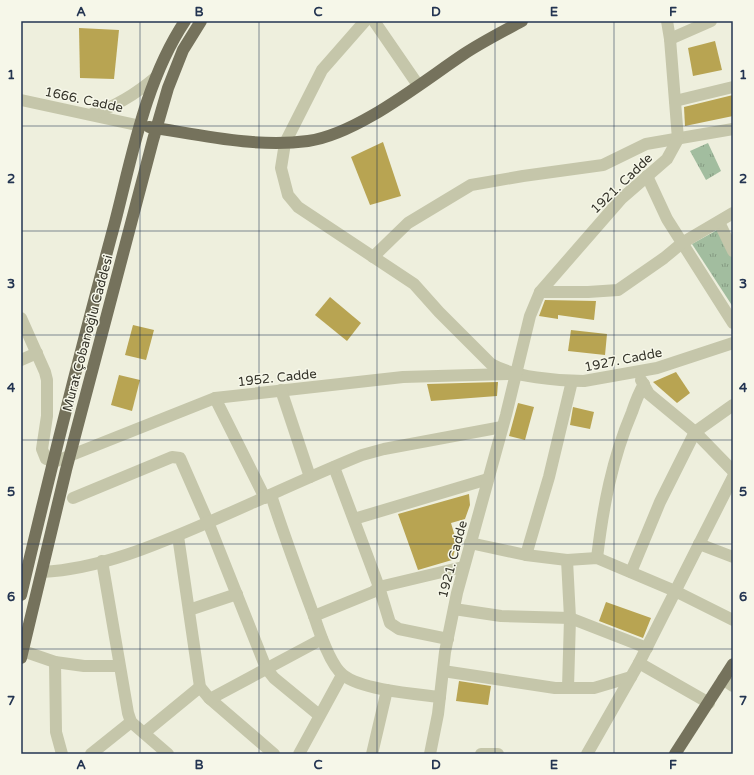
<svg xmlns="http://www.w3.org/2000/svg" width="754" height="775" viewBox="0 0 754 775" font-family="'Varela Round',sans-serif">
<style>
.park{fill:url(#park-tufts)}
.building{fill:#b8a452}
.lines{fill:none;stroke-linecap:round;stroke-linejoin:round}
.minor{stroke:#c5c6aa;stroke-width:12}
.major{stroke:#75725c;stroke-width:12}
.grid{fill:none;stroke:#233451;stroke-width:1;stroke-opacity:0.55}
.labels{text-anchor:middle;stroke-width:3;stroke-linejoin:round;paint-order:stroke}
.street-label{font-size:13px;fill:#343329;stroke:#f6f7e9}
.neatline{fill:none;stroke:#233451;stroke-width:1.5}
.grid-label{font-size:13px;text-anchor:middle;font-weight:bold;fill:#233451}
</style>
<defs>
<pattern id="park-tufts" width="24" height="20" patternUnits="userSpaceOnUse"><rect width="24" height="20" fill="#a2bd9f"/><path d="M3 7l-1-3M5 7V3M7 7l1-3M15 17l-1-3M17 17v-4M19 17l1-3" fill="none" stroke="#859a82"/></pattern>
</defs>
<rect width="100%" height="100%" fill="#eeefdd"/>
<g class="park">
<path d="M 708,143 L 721,171 L 706,180 L 690,151 Z"/>
<path d="M 719,229 L 733,258 L 733,307 L 692,244 Z"/>
</g>
<g class="building">
<path d="M 79,28 L 119,30 L 114,79 L 80,78 Z"/>
<path d="M 715,41 L 722,70 L 693,76 L 688,48 Z"/>
<path d="M 733,95 L 733,116 L 685,126 L 684,107 Z"/>
<path d="M 383,142 L 401,196 L 370,205 L 351,157 Z"/>
<path d="M 330,297 L 361,323 L 347,341 L 315,315 Z"/>
<path d="M 545,300 L 596,301 L 594,320 L 558,315 L 558,319 L 539,316 Z"/>
<path d="M 133,325 L 154,330 L 146,360 L 125,355 Z"/>
<path d="M 571,330 L 607,334 L 605,355 L 568,351 Z"/>
<path d="M 676,372 L 690,393 L 677,403 L 653,382 Z"/>
<path d="M 119,375 L 140,380 L 132,411 L 111,405 Z"/>
<path d="M 498,382 L 497,396 L 431,401 L 427,384 Z"/>
<path d="M 518,403 L 534,407 L 525,440 L 509,436 Z"/>
<path d="M 573,407 L 594,412 L 590,429 L 570,425 Z"/>
<path d="M 469,494 L 470,505 L 465,519 L 451,523 L 457,543 L 452,560 L 418,570 L 398,514 Z"/>
<path d="M 606,602 L 651,618 L 643,638 L 599,621 Z"/>
<path d="M 459,681 L 491,686 L 488,705 L 456,701 Z"/>
</g>
<g class="lines">
<g class="minor">
<path d="M 365,21 L 322,70 L 285,143 L 281,168 L 288,195 L 298,207 L 414,284 L 439,312 L 491,364 C 513,377 559,381 584,381 L 657,368 L 733,343"/>
<path d="M 374,21 L 418,85"/>
<path d="M 670,39 L 711,21"/>
<path d="M 21,100 L 141,126"/>
<path d="M 675,101 L 733,87"/>
<path d="M 92,114 C 117,106 136,94 156,77"/>
<path d="M 647,176 L 667,219 L 733,323"/>
<path d="M 719,222 L 733,251"/>
<path d="M 373,257 L 408,223 L 471,185 L 523,176 L 603,165 L 646,144 L 733,129"/>
<path d="M 540,292 L 588,292 L 618,290 L 664,258 L 682,243 L 733,213"/>
<path d="M 21,318 L 45,372 L 47,380 L 47,416 L 42,449 L 46,459 L 54,462 L 215,398 L 403,377 L 508,374"/>
<path d="M 21,360 L 37,353"/>
<path d="M 641,380 L 649,394 L 695,432 L 733,471"/>
<path d="M 281,390 L 310,477"/>
<path d="M 215,398 L 265,498"/>
<path d="M 334,467 L 379,587 L 390,623 L 399,629 L 448,639"/>
<path d="M 271,495 C 284,536 299,576 314,616 C 319,631 330,665 343,675 C 362,690 416,694 440,697"/>
<path d="M 73,498 L 172,457 L 180,458 L 208,522 L 266,668 L 274,678 L 319,715"/>
<path d="M 354,519 L 488,479"/>
<path d="M 178,536 L 200,687 L 209,698 L 274,754"/>
<path d="M 470,543 L 526,555 L 567,560 L 597,558 L 675,591 L 733,620"/>
<path d="M 699,544 L 733,557"/>
<path d="M 526,555 L 549,477 L 572,381"/>
<path d="M 597,558 C 603,507 612,459 632,412 C 635,403 639,393 644,384"/>
<path d="M 567,560 L 570,618 L 568,688"/>
<path d="M 102,561 L 128,713 L 131,722 L 168,754"/>
<path d="M 42,572 C 100,569 156,545 209,522 C 260,500 310,476 362,455 L 384,449 L 502,427"/>
<path d="M 631,572 L 660,502 L 695,432 L 733,405"/>
<path d="M 454,609 L 501,616 L 570,618 L 647,648"/>
<path d="M 189,610 L 237,594"/>
<path d="M 314,616 L 373,592 L 379,587 L 463,567"/>
<path d="M 23,651 L 55,662 L 84,666 L 119,666"/>
<path d="M 55,662 L 56,732 L 62,754"/>
<path d="M 639,663 L 733,477"/>
<path d="M 443,671 L 555,688 L 594,688 L 631,677 L 639,663 L 709,703"/>
<path d="M 723,679 L 733,686"/>
<path d="M 210,699 L 322,639"/>
<path d="M 144,733 L 200,687"/>
<path d="M 91,754 L 131,722"/>
<path d="M 299,754 L 342,675"/>
<path d="M 372,754 L 387,690"/>
<path d="M 430,754 L 438,714 L 445,652 L 457,593 L 506,415 L 530,316 L 540,292 L 621,199 L 667,159 L 678,139 L 670,39 L 667,21"/>
<path d="M 481,754 L 498,754"/>
<path d="M 587,754 L 631,677"/>
</g>
<g class="major">
<path d="M 149,127 C 201,135 255,148 308,141 C 358,134 422,82 464,54 C 482,42 502,32 522,21"/>
<path d="M 21,595 C 50,472 81,348 114,226 C 132,157 145,81 185,21"/>
<path d="M 21,658 L 66,470 L 153,140 L 168,88 L 183,50 L 201,21"/>
<path d="M 675,754 L 733,664"/>
</g>
</g>
<path class="grid" d="M 140,21 L 140,754M 259,21 L 259,754M 377,21 L 377,754M 495,21 L 495,754M 614,21 L 614,754M 21,126 L 733,126M 21,231 L 733,231M 21,335 L 733,335M 21,440 L 733,440M 21,544 L 733,544M 21,649 L 733,649"/>
<g class="labels">
<g class="street-label">
<text transform="translate(84 99) rotate(12)" y="5">1666. Cadde</text>
<text transform="translate(621 183) rotate(-44)" y="5">1921. Cadde</text>
<text transform="translate(87 333) rotate(-75)" y="5">Murat Çobanoğlu Caddesi</text>
<text transform="translate(623 359) rotate(-11)" y="5">1927. Cadde</text>
<text transform="translate(277 377) rotate(-6)" y="5">1952. Cadde</text>
<text transform="translate(452 559) rotate(-75)" y="5">1921. Cadde</text>
</g>
</g>
<rect width="754" height="775" fill="none" stroke="#f6f7e9" stroke-width="44"/>
<rect x="22" y="22" width="710" height="731" class="neatline"/>
<g class="grid-label">
<text x="81" y="16">A</text>
<text x="199" y="16">B</text>
<text x="318" y="16">C</text>
<text x="436" y="16">D</text>
<text x="554" y="16">E</text>
<text x="673" y="16">F</text>
<text x="11" y="79">1</text>
<text x="743" y="79">1</text>
<text x="11" y="183">2</text>
<text x="743" y="183">2</text>
<text x="11" y="288">3</text>
<text x="743" y="288">3</text>
<text x="11" y="392">4</text>
<text x="743" y="392">4</text>
<text x="11" y="496">5</text>
<text x="743" y="496">5</text>
<text x="11" y="601">6</text>
<text x="743" y="601">6</text>
<text x="11" y="705">7</text>
<text x="743" y="705">7</text>
<text x="81" y="769">A</text>
<text x="199" y="769">B</text>
<text x="318" y="769">C</text>
<text x="436" y="769">D</text>
<text x="554" y="769">E</text>
<text x="673" y="769">F</text>
</g>
</svg>
